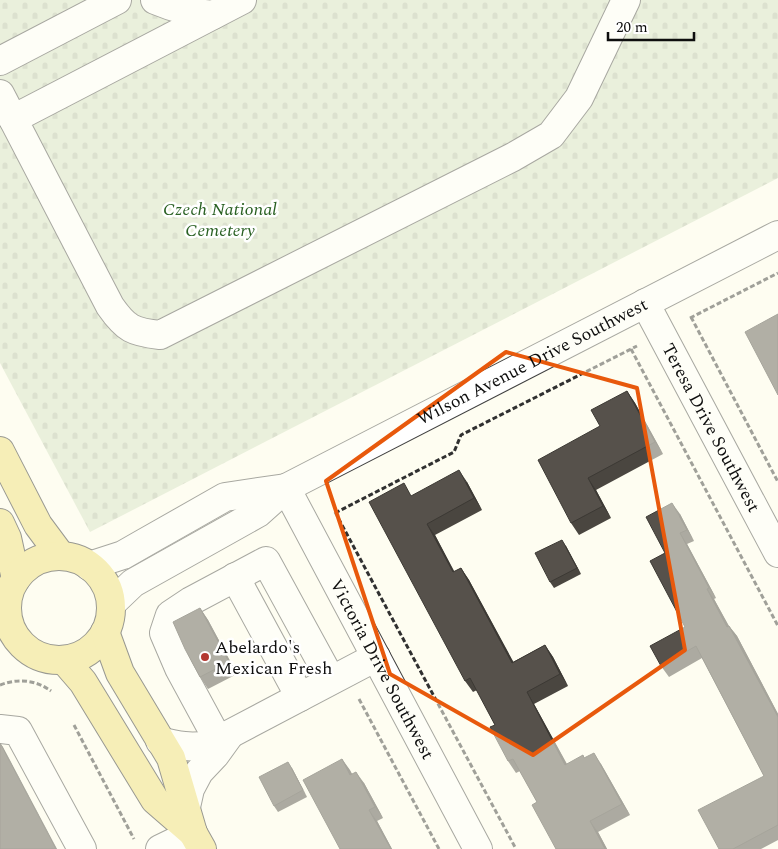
<svg xmlns="http://www.w3.org/2000/svg" width="778" height="849" viewBox="0 0 778 849" font-family="Spectral,serif">
<style>
.cemetery{fill:url(#cemetery-stones)}
.lines{fill:none;stroke-linecap:round;stroke-linejoin:round}
.minor-casing{stroke:#414141;stroke-width:30}
.major-casing{stroke:#1f1f1f;stroke-width:30}
.path{stroke:#303030;stroke-width:3;stroke-dasharray:5 2.5;stroke-linecap:butt}
.minor{stroke:#fff;stroke-width:28}
.major{stroke:#eedc71;stroke-width:28}
.wall{fill:#4a4640}
.shaded-wall{fill:#3c3934}
.building{fill:#56514b;stroke:#3c3934}
.marked{fill:none;stroke:#e8590c;stroke-width:4;stroke-linejoin:round}
.poi-dot{fill:#b43831;stroke:#fff;stroke-width:2}
.labels{text-anchor:middle;stroke-width:5;stroke-linejoin:round;paint-order:stroke}
.park-label{font-size:18px;font-style:italic;fill:#2a6123;stroke:#fff}
.street-label{font-size:18px;fill:#0e0e0e;stroke:#fff}
.poi-label{font-size:18px;fill:#0e0e0e;stroke:#fff;text-anchor:start}
</style>
<defs>
<pattern id="cemetery-stones" width="16" height="16" patternUnits="userSpaceOnUse" patternTransform="scale(1.25)"><rect width="16" height="16" fill="#d3dfc3"/><path d="M2 7V4a2 2 0 0 1 4 0v3zM10 15v-3a2 2 0 0 1 4 0v3z" fill="#b4bea6"/></pattern>
</defs>
<rect width="100%" height="100%" fill="#fefdf1"/>
<path class="cemetery" d="M 0,0 L 778,0 L 778,178 L 90,532 L 0,363 Z"/>
<g class="lines">
<defs>
<g id="minor">
<path d="M 155,0 C 174,8 192,13 213,15"/>
<path d="M 242,0 L 13,119 L 110,306 C 126,329 133,332 160,335 L 513,157 L 551,135 L 579,98 L 626,0"/>
<path d="M 0,61 L 117,0"/>
<path d="M 0,94 L 13,119"/>
<path id="s1" d="M 645,303 L 778,553"/>
<path id="s2" d="M 286,488 L 478,849"/>
<path d="M 89,566 L 123,555 L 144,543 L 225,497 L 286,488"/>
<path d="M 235,577 L 300,697"/>
<path id="s3" d="M 111,604 L 133,583 L 258,513 L 286,488 L 778,235"/>
<path d="M 0,729 L 18,731 L 82,849"/>
<path d="M 218,740 L 179,668 L 164,633 L 170,615 L 191,601 L 266,561 L 331,680"/>
<path d="M 160,741 C 178,746 191,748 209,745 L 376,657"/>
<path d="M 186,807 L 190,789 L 199,772 L 215,755 L 228,737"/>
<path d="M 160,849 L 193,833"/>
</g>
<g id="major">
<path d="M 0,451 L 38,525 L 61,556"/>
<path d="M 0,523 L 7,538 L 16,579"/>
<circle cx="59" cy="608" r="52"/>
<path d="M 105,632 L 120,673 L 171,758 L 193,833 L 202,849"/>
<path d="M 64,660 L 83,682 L 155,800 L 193,833"/>
</g>
</defs>
<use href="#minor" class="minor-casing"/>
<use href="#major" class="major-casing"/>
<g class="path">
<path d="M 691,317 L 778,482"/>
<path d="M 690,318 L 778,273"/>
<path d="M 631,349 L 778,626"/>
<path d="M 335,512 L 516,849"/>
<path d="M 335,513 L 454,452 L 461,435 L 637,346"/>
<path d="M 0,685 C 18,678 36,680 51,691"/>
<path d="M 359,699 L 439,849"/>
<path d="M 74,725 L 134,839"/>
</g>
<use href="#minor" class="minor"/>
<use href="#major" class="major"/>
</g>
<g class="wall">
<path d="M 627,391 L 635,403 L 663,454 L 596,490 L 611,518 L 579,535 L 571,523 L 600,426 Z"/>
<path d="M 467,482 L 482,510 L 435,535 L 454,572 L 461,568 L 469,580 L 513,662 L 545,645 L 553,657 L 568,686 L 534,704 L 567,764 L 585,758 L 601,764 L 630,815 L 598,832 L 607,849 L 556,849 L 537,802 L 520,771 L 516,773 L 508,761 L 495,725 L 477,690 L 473,692 L 465,681 L 413,495 Z"/>
<path d="M 680,514 L 694,541 L 687,544 L 716,598 L 714,599 L 729,626 L 737,636 L 778,714 L 778,840 L 761,849 L 719,849 L 764,776 L 702,658 L 669,677 L 661,666 L 685,627 L 665,553 Z"/>
<path d="M 566,546 L 581,574 L 554,588 L 550,582 Z"/>
<path d="M 200,608 L 208,620 L 237,674 L 208,689 L 200,677 Z"/>
<path d="M 342,759 L 352,774 L 364,783 L 383,818 L 377,821 L 392,849 L 340,849 Z"/>
<path d="M 292,768 L 307,797 L 278,812 L 274,806 Z"/>
</g>
<g class="shaded-wall">
<path d="M 627,391 L 635,403 L 663,454 L 655,442 Z"/>
<path d="M 459,470 L 467,482 L 482,510 L 474,498 Z"/>
<path d="M 588,478 L 596,490 L 611,518 L 603,506 Z"/>
<path d="M 672,503 L 680,514 L 694,541 L 687,530 Z"/>
<path d="M 427,524 L 435,535 L 461,584 L 453,572 Z"/>
<path d="M 680,533 L 687,544 L 716,598 L 709,588 Z"/>
<path d="M 562,540 L 566,546 L 581,574 L 577,568 Z"/>
<path d="M 461,568 L 469,580 L 520,674 L 512,663 Z"/>
<path d="M 707,589 L 714,599 L 735,638 L 727,627 Z"/>
<path d="M 200,608 L 208,620 L 237,674 L 229,662 Z"/>
<path d="M 729,626 L 737,636 L 778,714 L 778,717 Z"/>
<path d="M 545,645 L 553,657 L 568,686 L 560,674 Z"/>
<path d="M 527,692 L 534,704 L 573,776 L 565,765 Z"/>
<path d="M 0,743 L 3,747 L 57,849 L 56,849 Z"/>
<path d="M 594,753 L 601,764 L 630,815 L 622,804 Z"/>
<path d="M 342,759 L 350,770 L 358,786 L 350,775 Z"/>
<path d="M 288,762 L 292,768 L 307,797 L 303,790 Z"/>
<path d="M 356,772 L 364,783 L 383,818 L 375,807 Z"/>
<path d="M 369,810 L 377,821 L 392,849 L 391,849 Z"/>
<path d="M 590,821 L 598,832 L 607,849 L 605,849 Z"/>
</g>
<g class="building">
<path d="M 778,314 L 778,395 L 745,332 Z"/>
<path d="M 627,391 L 655,442 L 588,478 L 603,506 L 571,523 L 538,460 L 600,426 L 591,410 Z"/>
<path d="M 459,470 L 474,498 L 427,524 L 453,572 L 461,568 L 512,663 L 545,645 L 560,674 L 527,692 L 565,765 L 583,755 L 584,758 L 594,753 L 622,804 L 590,821 L 605,849 L 556,849 L 532,805 L 537,802 L 513,759 L 508,761 L 490,727 L 495,725 L 470,678 L 465,681 L 369,502 L 404,483 L 411,496 Z"/>
<path d="M 672,503 L 687,530 L 680,533 L 709,588 L 707,589 L 727,627 L 729,626 L 778,717 L 778,825 L 733,849 L 719,849 L 698,810 L 764,776 L 696,646 L 661,666 L 650,646 L 685,627 L 650,561 L 665,553 L 646,517 Z"/>
<path d="M 562,540 L 577,568 L 550,582 L 535,553 Z"/>
<path d="M 200,608 L 229,662 L 200,677 L 185,649 L 173,622 Z"/>
<path d="M 0,743 L 56,849 L 0,849 Z"/>
<path d="M 342,759 L 350,775 L 356,772 L 375,807 L 369,810 L 391,849 L 340,849 L 303,780 Z"/>
<path d="M 288,762 L 303,790 L 274,806 L 259,777 Z"/>
</g>
<path d="M0 0H778V849H0ZM 506,352 L 637,388 L 685,650 L 533,755 L 390,674 L 326,481 Z" fill="#fefdf1" fill-opacity=".55" fill-rule="evenodd"/>
<path class="marked" d="M 506,352 L 637,388 L 685,650 L 533,755 L 390,674 L 326,481 Z"/>
<circle class="poi-dot" cx="205" cy="657" r="5"/>
<g class="labels">
<g class="park-label">
<text x="220" y="215">Czech National<tspan x="220" dy="21">Cemetery</tspan></text>
</g>
<g class="street-label">
<text dy="6" stroke="none"><textPath href="#s3" startOffset="488">Wilson Avenue Drive Southwest</textPath></text>
<text dy="6" stroke="none"><textPath href="#s1" startOffset="141">Teresa Drive Southwest</textPath></text>
<text dy="6" stroke="none"><textPath href="#s2" startOffset="205">Victoria Drive Southwest</textPath></text>
</g>
<g class="poi-label">
<text x="215" y="653">Abelardo's<tspan x="215" dy="21">Mexican Fresh</tspan></text>
</g>
</g>
<path d="M608 32v8h86v-8" fill="none" stroke="#0e0e0e" stroke-width="2.5"/>
<text x="616" y="32" font-size="15" fill="#0e0e0e" stroke="#ffffff" stroke-width="4" paint-order="stroke">20 m</text>
</svg>
